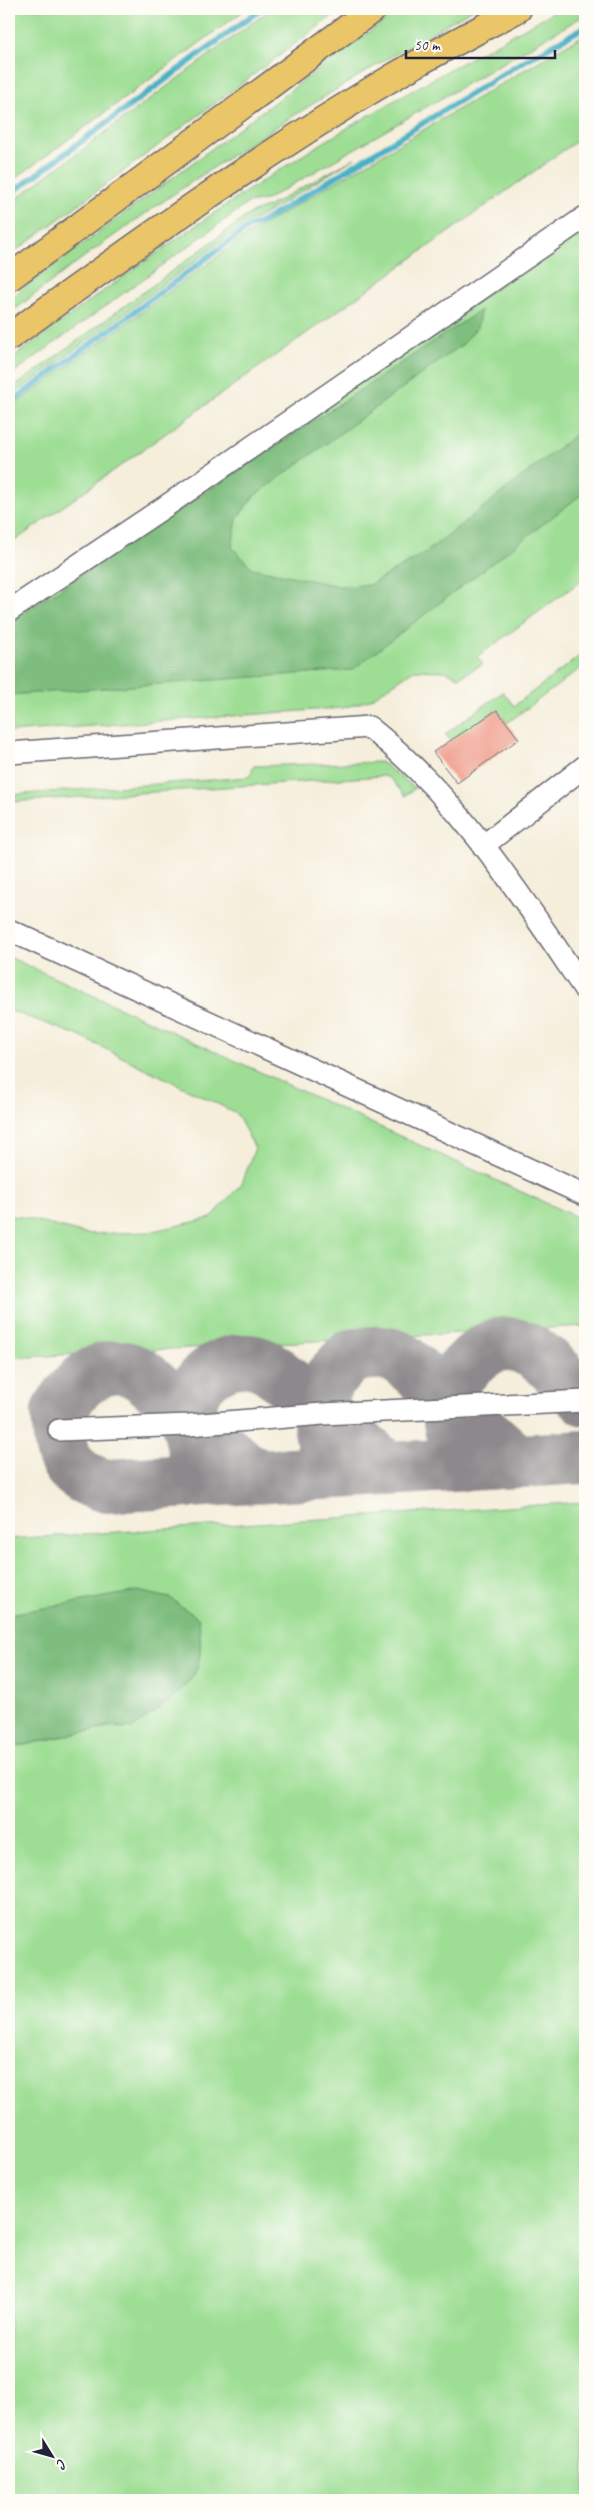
<svg xmlns="http://www.w3.org/2000/svg" width="594" height="2509" viewBox="0 0 594 2509" font-family="Caveat,sans-serif">
<style>
.green{fill:#9ede94;stroke:#608068}
.forest{fill:#7ebd7e;stroke:#50705c}
.lines{fill:none;stroke-linecap:round;stroke-linejoin:round}
.stream{stroke:#47b1c5;stroke-width:6}
.taxiway{stroke:#8c888b;stroke-width:54}
.building{fill:#ef9987}
.minor-casing{stroke:#6c6973;stroke-width:24}
.major-casing{stroke:#6c6973;stroke-width:29}
.minor{stroke:#fff;stroke-width:21}
.major{stroke:#eac669;stroke-width:26}
</style>
<rect width="100%" height="100%" fill="#fdfcf7"/>
<filter id="ink" filterUnits="userSpaceOnUse"><feTurbulence type="fractalNoise" baseFrequency=".02" numOctaves="2"/><feDisplacementMap in="SourceGraphic" scale="10" xChannelSelector="R" yChannelSelector="G"/><feConvolveMatrix kernelMatrix="1 2 1 2 8 2 1 2 1" color-interpolation-filters="sRGB"/></filter>
<filter id="wash" filterUnits="userSpaceOnUse"><feTurbulence type="fractalNoise" baseFrequency=".0096" numOctaves="4" result="noise"/><feDisplacementMap in="SourceGraphic" scale="20" xChannelSelector="R" yChannelSelector="G"/><feGaussianBlur stdDeviation="1.12" result="paint"/><feColorMatrix in="noise" values="0 0 0 0 0 0 0 0 0 0 0 0 0 0 0 0 0 1.4 0 .05"/><feComposite in="paint" operator="in"/></filter>
<g filter="url(#wash)">
<rect width="100%" height="100%" fill="#f5eedb"/>
<g class="green">
<path d="M 9,9 L 246,9 L 9,183 Z"/>
<path d="M 271,9 L 342,9 L 9,256 L 9,204 Z"/>
<path d="M 400,9 L 473,9 C 350,79 228,154 112,237 C 77,261 43,288 9,314 L 9,299 Z"/>
<path d="M 559,9 L 585,9 L 585,15 L 266,200 L 248,203 L 9,376 L 9,360 C 98,295 188,228 281,169 C 371,111 466,61 559,9 Z"/>
<path d="M 585,34 L 585,135 L 9,545 L 9,409 L 251,232 Z"/>
<path d="M 355,158 L 260,217 L 245,224 L 9,398 L 9,391 L 251,213 L 267,207 Z"/>
<path d="M 585,229 L 585,578 L 477,657 L 483,664 L 459,677 L 444,671 L 414,670 L 369,700 L 343,708 L 9,732 L 9,612 Z"/>
<path d="M 585,652 L 585,665 L 507,723 L 497,710 L 451,741 L 445,734 L 503,692 L 514,706 Z"/>
<path d="M 381,762 L 415,788 L 405,796 L 391,779 L 384,776 L 9,802 L 9,795 L 249,777 L 254,766 Z"/>
<path d="M 9,957 L 585,1221 L 585,1326 L 9,1358 L 9,1216 L 22,1217 L 85,1234 L 149,1232 L 211,1218 L 242,1183 L 255,1148 L 236,1113 L 77,1035 L 9,1010 Z"/>
<path d="M 585,1502 L 585,2500 L 9,2500 L 9,1748 L 112,1726 L 132,1729 L 10,1614 L 9,1616 L 9,1539 Z"/>
</g>
<g class="forest">
<path d="M 481,310 L 477,327 L 463,344 L 253,497 L 237,519 L 232,547 L 252,568 L 339,586 L 369,585 L 425,553 L 585,427 L 585,492 L 352,670 L 9,695 L 9,623 Z"/>
<path d="M 138,1591 L 170,1598 L 199,1619 C 200,1634 202,1649 198,1665 C 193,1688 150,1714 132,1729 L 111,1726 L 10,1748 L 10,1614 Z"/>
</g>
<g class="lines">
<g class="stream">
<path d="M 9,195 L 261,9"/>
<path d="M 9,404 L 249,227 L 262,222 L 519,64 L 585,27"/>
</g>
<g class="taxiway">
<path d="M 453,1434 C 449,1422 446,1401 449,1388 C 451,1381 458,1375 463,1370 C 478,1354 495,1338 519,1346 C 545,1354 565,1381 585,1399"/>
<path d="M 323,1441 C 314,1394 317,1390 351,1356 C 369,1353 386,1349 403,1360 L 510,1455 L 521,1461"/>
<path d="M 195,1450 C 191,1435 184,1416 190,1400 C 203,1366 244,1348 274,1371 L 388,1469"/>
<path d="M 260,1476 L 246,1469 C 224,1449 202,1430 180,1410 C 166,1398 152,1380 136,1372 C 102,1355 75,1385 58,1411 C 60,1453 62,1475 107,1486 L 585,1457"/>
</g>
</g>
<g id="blocks">
<path class="building" d="M 497,710 L 519,739 L 457,783 L 433,752 Z"/>
</g>
</g>
<g filter="url(#ink)">
<use href="#blocks" fill-opacity="0" stroke="#6c6973" stroke-width="1"/>
<g class="lines">
<defs>
<g id="minor">
<path d="M 9,611 L 169,504 L 585,217"/>
<path d="M 9,753 L 369,727 C 459,798 522,897 585,990"/>
<path d="M 483,846 L 585,766"/>
<path d="M 9,930 L 585,1195"/>
<path d="M 59,1430 L 189,1425 L 323,1414 L 585,1401"/>
</g>
<g id="major">
<path d="M 9,278 L 373,9"/>
<path d="M 9,337 C 135,246 261,155 395,76 C 436,52 477,31 518,9"/>
</g>
</defs>
<use href="#minor" class="minor-casing"/>
<use href="#major" class="major-casing"/>
<use href="#minor" class="minor"/>
<use href="#major" class="major"/>
</g>
</g>
<rect width="594" height="2509" fill="none" stroke="#fdfcf7" stroke-width="30"/>
<g transform="translate(52 2456) rotate(127)" stroke="#fdfcf7" stroke-width="4" paint-order="stroke">
<path d="M0-4L9 19L0 12L-9 19Z" fill="#22223b"/>
<text y="-8" font-size="14" font-weight="bold" text-anchor="middle" fill="#22223b">С</text>
</g>
<path d="M406 50v8h149v-8" fill="none" stroke="#22223b" stroke-width="2.5"/>
<text x="414" y="50" font-size="15" fill="#22223b" stroke="#fdfcf7" stroke-width="4" paint-order="stroke">50 m</text>
</svg>
